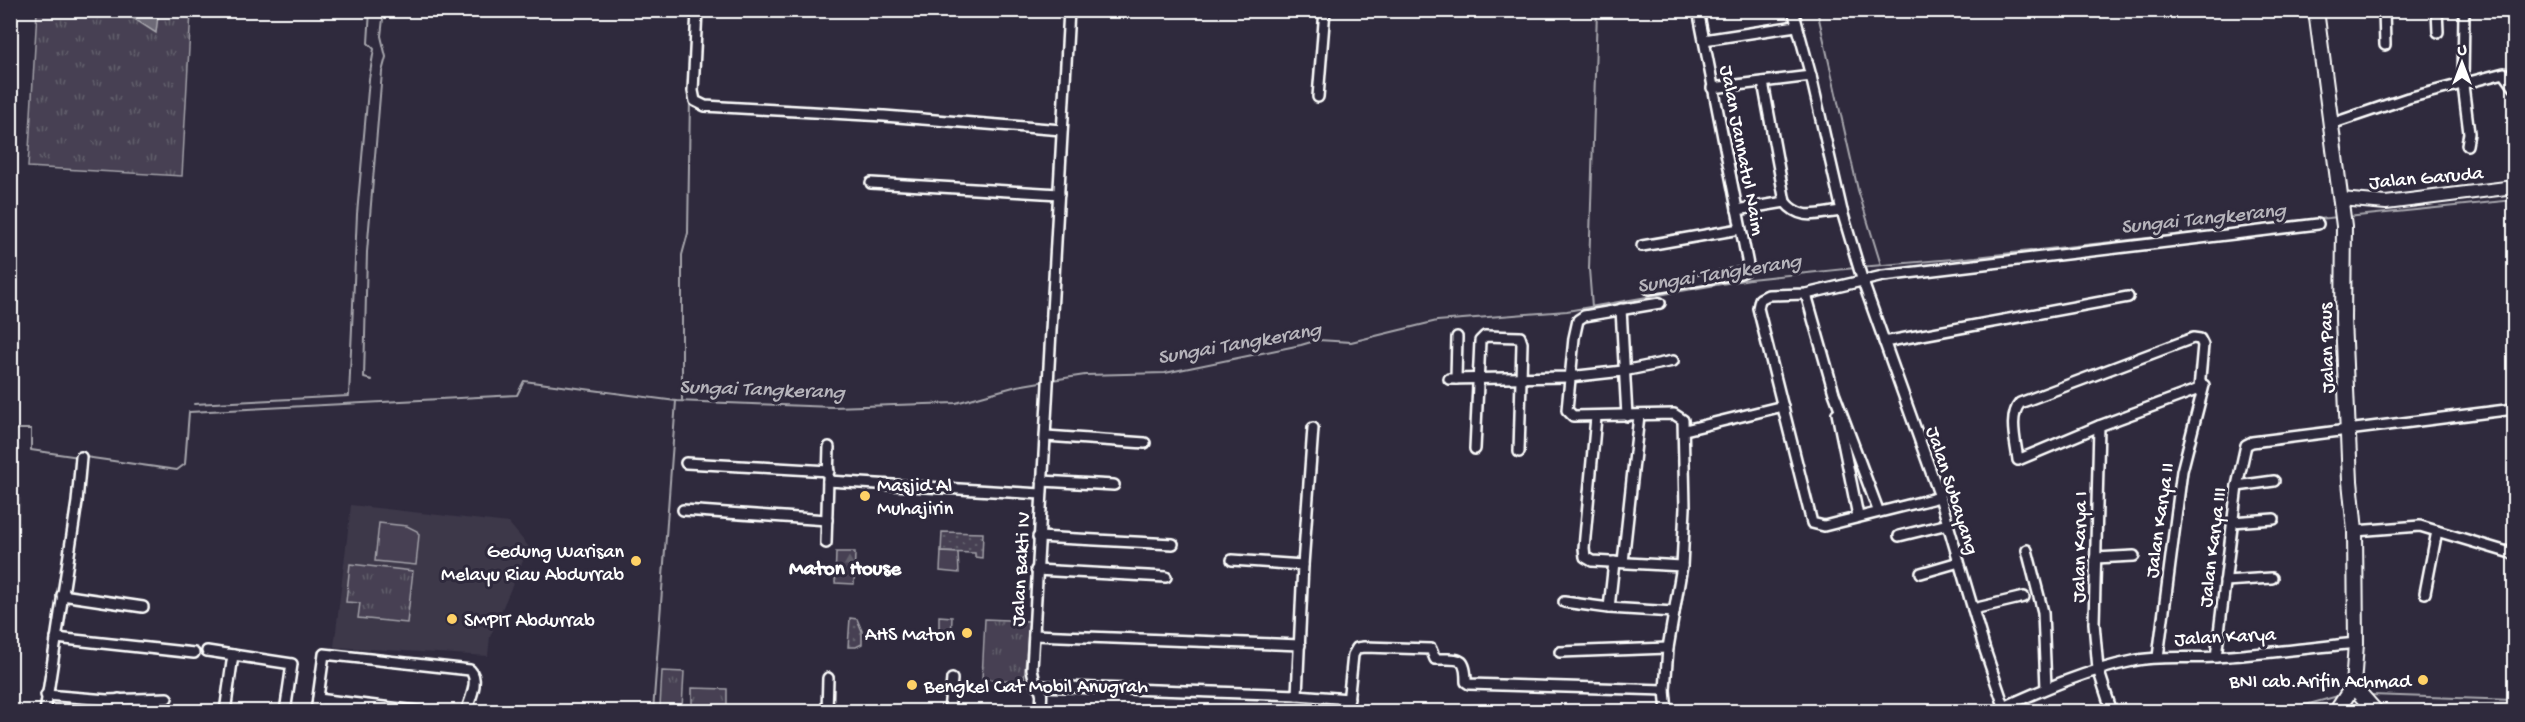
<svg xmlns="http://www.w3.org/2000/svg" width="2525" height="722" viewBox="0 0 2525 722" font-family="'Gochi Hand',sans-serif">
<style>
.built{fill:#3c3749}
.grass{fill:url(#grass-tufts);stroke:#a2a0a8;stroke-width:1.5}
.forest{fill:url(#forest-firs);stroke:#a2a0a8;stroke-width:1.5}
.garden{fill:url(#garden-dots);stroke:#a2a0a8;stroke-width:1.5}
.pitch{fill:#464152;stroke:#a2a0a8;stroke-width:1.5}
.water{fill:#6d6a77;stroke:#a7a6ad;stroke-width:1.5}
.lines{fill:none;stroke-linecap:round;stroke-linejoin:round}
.stream{stroke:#a7a6ad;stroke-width:2}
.minor-casing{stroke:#fff;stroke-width:14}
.tertiary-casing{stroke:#fff;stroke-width:16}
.secondary-casing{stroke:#fff;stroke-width:18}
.minor{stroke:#2f2a3d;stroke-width:9}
.tertiary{stroke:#2f2a3d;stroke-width:12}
.secondary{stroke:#2f2a3d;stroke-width:14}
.poi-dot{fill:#ffd166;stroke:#2f2a3d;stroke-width:2}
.labels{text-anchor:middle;stroke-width:6;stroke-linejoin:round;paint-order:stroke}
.street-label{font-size:20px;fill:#fff;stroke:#2f2a3d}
.poi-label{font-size:20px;fill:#fff;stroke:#2f2a3d;text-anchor:start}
.water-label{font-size:21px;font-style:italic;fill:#b6b4bb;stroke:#2f2a3d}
.neighbourhood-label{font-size:21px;font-weight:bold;fill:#fff;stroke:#2f2a3d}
</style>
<defs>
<pattern id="grass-tufts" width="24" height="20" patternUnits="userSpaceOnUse" patternTransform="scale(1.5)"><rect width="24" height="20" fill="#464152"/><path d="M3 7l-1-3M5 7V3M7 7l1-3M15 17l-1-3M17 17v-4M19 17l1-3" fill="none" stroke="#625e6c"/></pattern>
<pattern id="forest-firs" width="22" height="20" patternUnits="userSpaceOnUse" patternTransform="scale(1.5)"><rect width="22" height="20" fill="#464152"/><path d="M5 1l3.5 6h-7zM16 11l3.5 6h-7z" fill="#625e6c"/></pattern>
<pattern id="garden-dots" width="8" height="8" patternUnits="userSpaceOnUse" patternTransform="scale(1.5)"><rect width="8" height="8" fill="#464152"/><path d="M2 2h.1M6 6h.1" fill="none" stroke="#625e6c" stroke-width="1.8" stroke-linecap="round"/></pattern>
</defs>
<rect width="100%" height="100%" fill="#2f2a3d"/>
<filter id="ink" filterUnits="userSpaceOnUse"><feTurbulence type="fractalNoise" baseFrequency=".0167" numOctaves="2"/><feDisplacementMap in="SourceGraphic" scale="12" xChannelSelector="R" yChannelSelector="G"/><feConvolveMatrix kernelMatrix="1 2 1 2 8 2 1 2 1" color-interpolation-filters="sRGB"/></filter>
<g filter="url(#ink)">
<g class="built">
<path d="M 11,498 L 21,498 L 19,547 L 11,597 Z"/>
<path d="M 351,505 L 509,523 L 529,547 L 490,637 L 488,656 L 334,647 Z"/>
</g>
<g class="grass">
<path d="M 37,11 L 191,11 L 182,176 L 28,167 Z"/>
<path d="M 350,564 L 413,571 L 407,623 L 358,618 L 360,603 L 346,602 Z"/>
<path d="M 939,616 L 952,617 L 951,640 L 939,639 Z"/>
<path d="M 985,619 L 1029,621 L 1024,681 L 982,679 Z"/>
<path d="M 662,671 L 684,672 L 682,708 L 660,707 Z"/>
<path d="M 692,688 L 727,689 L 727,707 L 692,706 Z"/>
</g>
<path class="forest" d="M 836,552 L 855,552 L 854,584 L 835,583 Z"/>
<g class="garden">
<path d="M 942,532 L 983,533 L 982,558 L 975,557 L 975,553 L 941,552 Z"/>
<path d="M 850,618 L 857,619 L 862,631 L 862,644 L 856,647 L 848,647 Z"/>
</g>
<g class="pitch">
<path d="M 379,523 L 407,526 L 417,531 L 419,535 L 416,565 L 375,561 Z"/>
<path d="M 941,552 L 958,553 L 959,573 L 940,571 Z"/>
</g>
<path class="water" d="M 122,11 L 146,11 L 158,16 L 156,33 Z"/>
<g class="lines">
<g class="stream">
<path d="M 1817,10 L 1858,190 L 1881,265"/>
<path d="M 691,35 L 692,10"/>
<path d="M 2347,217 L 2514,200"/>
<path d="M 1860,267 L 1976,257 L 2338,217"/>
<path d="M 1592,307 L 1589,269 L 1597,10"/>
<path d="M 372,380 L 364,378 L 367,252 L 382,72 L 386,57 L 381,36 L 384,10"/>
<path d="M 1052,380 L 1085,375 L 1165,373 L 1301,345 L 1318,340 L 1351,342 L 1437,321 L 1567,311 L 1750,279 L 1855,268"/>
<path d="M 682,400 L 682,255 L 688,233 L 690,97"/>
<path d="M 194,404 L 349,396 L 357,214 L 369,79 L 374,49 L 368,43 L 370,10"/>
<path d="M 10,429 L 31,429 L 31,450 L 79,457"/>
<path d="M 85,457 L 177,470 L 185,464 L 189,412 L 517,395 L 524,381 L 676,401 L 833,407 L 956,403 L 1017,386 L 1046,381"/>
<path d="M 2371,695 L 2514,700"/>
<path d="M 653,712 L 676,401"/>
<path d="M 2280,712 L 2338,696"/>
</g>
<defs>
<g id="minor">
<path d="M 697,10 L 693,91 L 695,101 L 705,106 L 884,116 L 1062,130"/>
<path d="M 1793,10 L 1811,76 L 1842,211 L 1863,282 L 1940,497 L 1985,650 L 2006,712"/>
<path d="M 2384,10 L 2385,45"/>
<path d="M 2437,10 L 2438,32"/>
<path d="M 2464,10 L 2463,85 L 2469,133 L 2467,145"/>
<path d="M 1704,40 L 1796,26"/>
<path d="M 1763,82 L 1785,202"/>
<path d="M 1712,88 L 1811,76"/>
<path d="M 1318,97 L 1325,10"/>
<path d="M 2331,124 L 2408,98 L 2504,73 L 2514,87"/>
<path d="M 871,183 L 1059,194"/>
<path d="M 1737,210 L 1785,202 C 1801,222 1819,213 1842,211"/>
<path d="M 1642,246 L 1740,229"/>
<path d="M 1649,289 L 1740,273 L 1745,271 L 1748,265 L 1698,10"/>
<path d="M 1806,294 L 1834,393 L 1878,510"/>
<path d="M 1660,303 L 1584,316 L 1578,320 L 1574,338 L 1567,410 L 1573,416 L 1674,414 L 1683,420 L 1685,508 L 1682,566 L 1668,648 L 1665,690 L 1667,712"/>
<path d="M 1621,309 L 1627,416"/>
<path d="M 2193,338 L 2200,339 L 2203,345 L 2199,389 L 2099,426 L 2018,460 C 2016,442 2008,417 2020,403 Z"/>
<path d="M 1884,342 L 2128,297"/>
<path d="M 1449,379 L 1569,377 L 1623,371 L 1673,361"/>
<path d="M 1456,379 L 1457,337"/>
<path d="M 1837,413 L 1858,516"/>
<path d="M 1596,417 L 1584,548 L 1585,557 L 1592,561 L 1682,566"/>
<path d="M 2099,426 L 2094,623 L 2098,669 L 2112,712"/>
<path d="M 1685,430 L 1783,406"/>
<path d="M 1046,436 L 1145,443"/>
<path d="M 1475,449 L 1480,341 L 1485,336 L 1520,337 L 1522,343 L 1519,452"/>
<path d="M 686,463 L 829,471"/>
<path d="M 828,481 L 1041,494"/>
<path d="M 1042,481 L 1114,485"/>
<path d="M 2237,486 L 2274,481"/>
<path d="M 1940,497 L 1824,526 L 1812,523 L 1758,308 L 1760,299 L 1768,295 L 1806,294 L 1883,276 L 2318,224"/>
<path d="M 683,510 L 827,520"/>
<path d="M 2232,522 L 2274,519"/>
<path d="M 2355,531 L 2420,526 L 2514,554"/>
<path d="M 1899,536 L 1948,524"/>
<path d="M 1038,537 L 1173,544"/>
<path d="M 826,543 L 829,447"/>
<path d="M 2027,550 L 2043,612 L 2046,688"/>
<path d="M 2095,558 L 2134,556"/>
<path d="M 1232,560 L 1303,565 L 1297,695 L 1349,699"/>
<path d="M 1623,562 L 1639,416"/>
<path d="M 1303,565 L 1313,428"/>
<path d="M 1036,570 L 1166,577"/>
<path d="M 1921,573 L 1959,562"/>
<path d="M 2225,581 L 2272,578"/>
<path d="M 2425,593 L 2437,531"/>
<path d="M 62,595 L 143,607"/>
<path d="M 1564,602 L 1609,608 L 1674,612"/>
<path d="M 1609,608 L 1614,562"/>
<path d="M 1973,609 L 2024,597"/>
<path d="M 1034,635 L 1300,645"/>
<path d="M 56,638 L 194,653"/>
<path d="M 207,651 L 292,664 L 285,712"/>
<path d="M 1560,652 L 1668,648"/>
<path d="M 2158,657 L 2182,471 L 2204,385"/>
<path d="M 2216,657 L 2237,486 L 2246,445 L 2252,442 L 2514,409"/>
<path d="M 1040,686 L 1297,695"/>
<path d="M 46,695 L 107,700 L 167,698"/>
<path d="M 119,699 L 120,712"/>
<path d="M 318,699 L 425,712"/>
<path d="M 2004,707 C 2046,688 2088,670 2133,661 C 2160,655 2187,659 2215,657 C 2262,654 2309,648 2356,643"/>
<path d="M 45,712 L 77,502 L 81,457"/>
<path d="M 225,712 L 233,655"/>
<path d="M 316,712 L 324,654 L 470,670 C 480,680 470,699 466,712"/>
<path d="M 827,712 L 828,678"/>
<path d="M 949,712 L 952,679"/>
<path d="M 1040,712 C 1041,701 1045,690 1035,683 L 1032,669 L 1069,10"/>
<path d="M 1347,712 L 1353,655 L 1357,648 L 1364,647 L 1431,649 L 1435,659 C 1458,660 1466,654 1466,682 L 1469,684 L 1665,690"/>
</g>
<path id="tertiary" d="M 2341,199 L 2386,203 L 2514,187"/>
<g id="secondary">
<path d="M 2316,10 L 2344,226 L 2343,319 L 2350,481 L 2355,531 L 2356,643 L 2353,686 L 2336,712"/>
<path d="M 2353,686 L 2376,712"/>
</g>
</defs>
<use href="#minor" class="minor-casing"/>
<use href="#tertiary" class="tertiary-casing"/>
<use href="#secondary" class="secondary-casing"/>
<use href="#minor" class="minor"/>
<use href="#tertiary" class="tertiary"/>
<use href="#secondary" class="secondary"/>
</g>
</g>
<g class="poi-dot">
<circle cx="865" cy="496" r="6"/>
<circle cx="636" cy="561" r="6"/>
<circle cx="452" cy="619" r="6"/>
<circle cx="967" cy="633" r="6"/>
<circle cx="2423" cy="680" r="6"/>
<circle cx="912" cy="685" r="6"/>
</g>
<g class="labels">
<g class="street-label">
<text transform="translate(1744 150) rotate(79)" y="7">Jalan Jannatul Naim</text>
<text transform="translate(2426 176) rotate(-5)" y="7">Jalan Garuda</text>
<text transform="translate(2325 348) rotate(-92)" y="7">Jalan Paus</text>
<text transform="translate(1954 490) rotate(72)" y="7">Jalan Subayang</text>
<text transform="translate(2158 520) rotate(-82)" y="7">Jalan Karya II</text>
<text transform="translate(2078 547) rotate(-89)" y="7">Jalan Karya I</text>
<text transform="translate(2211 547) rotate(-83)" y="7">Jalan Karya III</text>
<text transform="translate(1019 569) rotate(-87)" y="7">Jalan Bakti IV</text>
<text transform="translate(2225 635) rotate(-3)" y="7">Jalan Karya</text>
</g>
<g class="poi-label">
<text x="877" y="491">Masjid Al<tspan x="877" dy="23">Muhajirin</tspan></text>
<text x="624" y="557" text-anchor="end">Gedung Warisan<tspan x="624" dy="23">Melayu Riau Abdurrab</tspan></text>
<text x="464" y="626">SMPIT Abdurrab</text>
<text x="955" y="640" text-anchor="end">AHS Maton</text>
<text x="2411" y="687" text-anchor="end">BNI cab.Arifin Achmad</text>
<text x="924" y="692">Bengkel Cat Mobil Anugrah</text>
</g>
<g class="water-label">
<text transform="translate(2203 217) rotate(-6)" y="7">Sungai Tangkerang</text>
<text transform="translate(1719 272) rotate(-9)" y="7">Sungai Tangkerang</text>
<text transform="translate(1239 342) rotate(-10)" y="7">Sungai Tangkerang</text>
<text transform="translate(762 388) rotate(2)" y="7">Sungai Tangkerang</text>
</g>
<g class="neighbourhood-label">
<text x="845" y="574">Maton House</text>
</g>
</g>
<rect width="2525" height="722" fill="none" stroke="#2f2a3d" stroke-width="36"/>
<rect x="18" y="18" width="2489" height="686" fill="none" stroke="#fff" stroke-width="2" filter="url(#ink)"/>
<g transform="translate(2462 63)" stroke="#2f2a3d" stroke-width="4.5" paint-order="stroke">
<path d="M0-4.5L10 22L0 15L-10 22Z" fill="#ffffff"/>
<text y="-9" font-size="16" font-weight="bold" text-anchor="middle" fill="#ffffff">U</text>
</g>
</svg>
